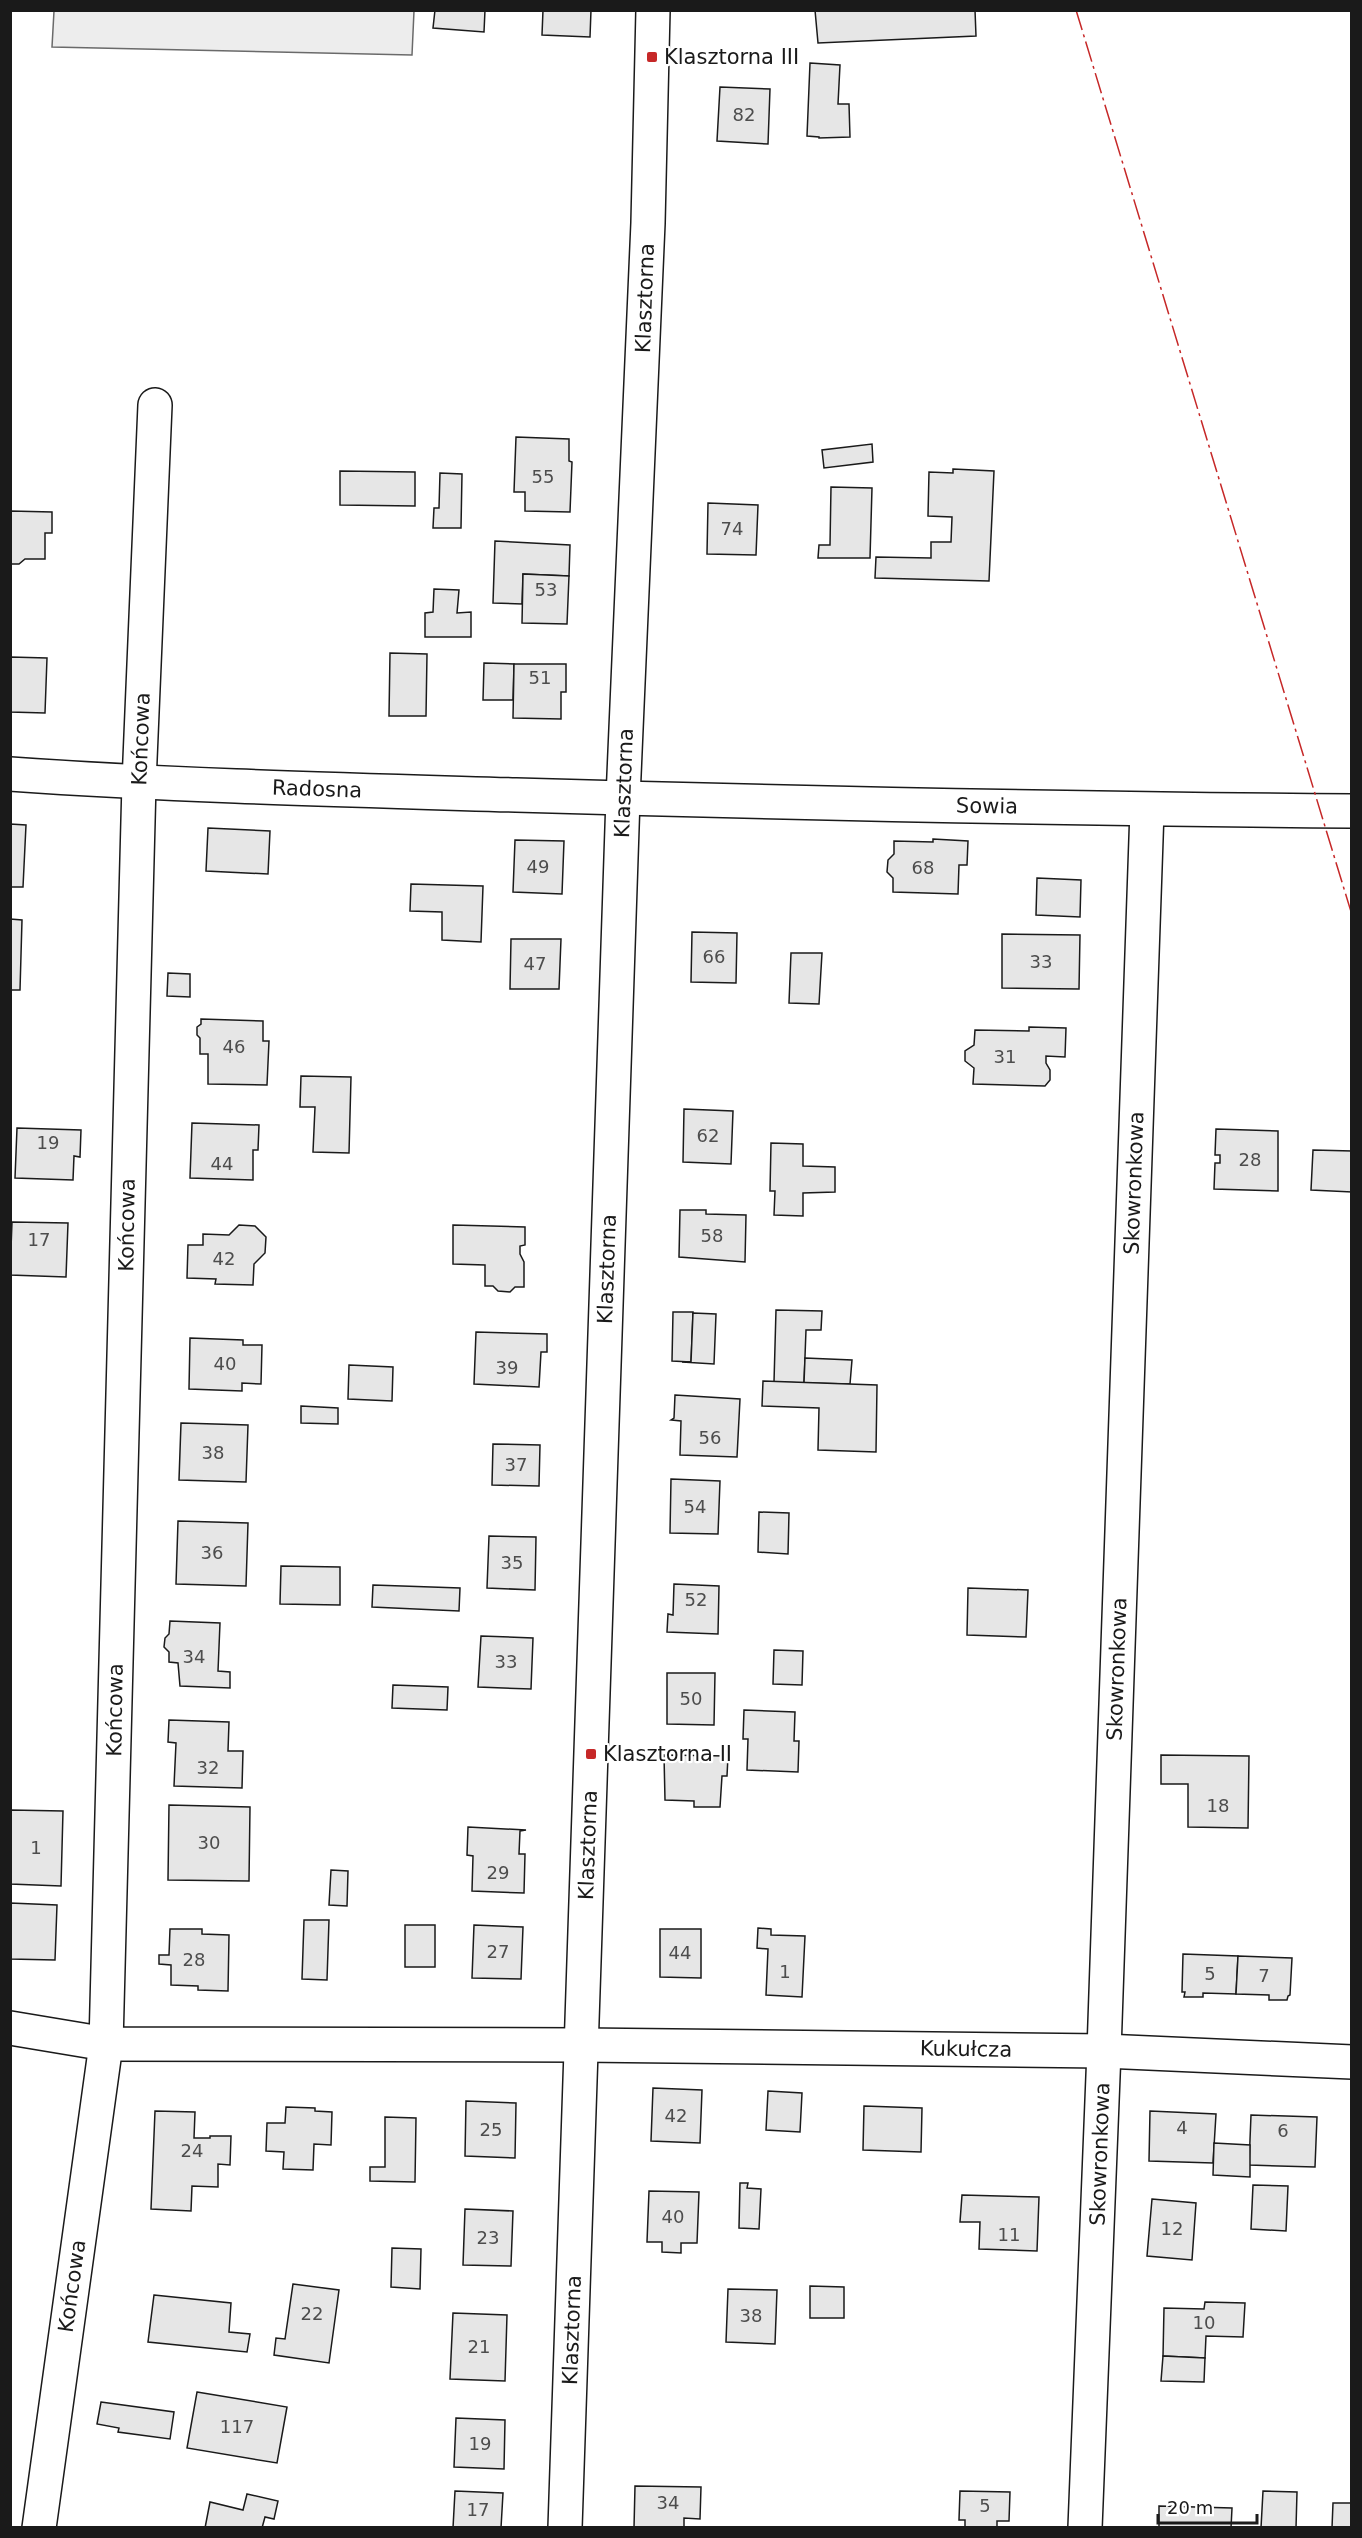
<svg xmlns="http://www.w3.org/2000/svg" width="1362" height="2538" viewBox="0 0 1362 2538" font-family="'DejaVu Sans',sans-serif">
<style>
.built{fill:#ededed;stroke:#6a6a6a;stroke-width:1.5}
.building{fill:#e6e6e6;stroke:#1a1a1a;stroke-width:1.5}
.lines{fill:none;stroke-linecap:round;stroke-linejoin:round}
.minor-casing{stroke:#1a1a1a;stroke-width:36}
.minor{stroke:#fff;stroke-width:33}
.power{stroke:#c62828;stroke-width:1.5;stroke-dasharray:21 4.5 3 4.5;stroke-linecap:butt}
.poi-dot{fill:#c62828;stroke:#fff;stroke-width:2}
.labels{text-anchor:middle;stroke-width:4.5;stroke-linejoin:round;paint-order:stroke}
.number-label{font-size:18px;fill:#4d4d4d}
.poi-label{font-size:21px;fill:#1a1a1a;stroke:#fff;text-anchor:start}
.street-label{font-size:21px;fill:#1a1a1a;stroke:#fff}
</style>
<rect width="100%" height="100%" fill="#fff"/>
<path class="built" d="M 54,11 L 414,11 L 412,55 L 52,47 Z"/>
<g class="building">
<path d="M 435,10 L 485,10 L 484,32 L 433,28 Z"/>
<path d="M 543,10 L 591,10 L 590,37 L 542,35 Z"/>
<path d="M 815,10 L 975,10 L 976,36 L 818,43 Z"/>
<path d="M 810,63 L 840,65 L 838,104 L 849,104 L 850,137 L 819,138 L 819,137 L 807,136 Z"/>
<path d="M 720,87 L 770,89 L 768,144 L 717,141 Z"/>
<path d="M 516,437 L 569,439 L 569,461 L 572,462 L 570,512 L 525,511 L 525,492 L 514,492 Z"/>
<path d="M 872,444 L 873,462 L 824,468 L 822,450 Z"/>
<path d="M 953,469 L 994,471 L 989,581 L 875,578 L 876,557 L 931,558 L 931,542 L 951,542 L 952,517 L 928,516 L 929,472 L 953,473 Z"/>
<path d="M 340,471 L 415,472 L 415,506 L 340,505 Z"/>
<path d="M 440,473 L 462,474 L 461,528 L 433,528 L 434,508 L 439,508 Z"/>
<path d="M 831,487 L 872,488 L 870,558 L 818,558 L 819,545 L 830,545 Z"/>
<path d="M 708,503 L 758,505 L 756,555 L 707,554 Z"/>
<path d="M 10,511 L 52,512 L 52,533 L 45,533 L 45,559 L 25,559 L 19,564 L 10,564 Z"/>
<path d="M 495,541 L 570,545 L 569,576 L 523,574 L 522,604 L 493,603 Z"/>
<path d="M 523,574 L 569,576 L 567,624 L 522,623 Z"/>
<path d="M 434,589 L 459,590 L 457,613 L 471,612 L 471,637 L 425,637 L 425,613 L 433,612 Z"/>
<path d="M 390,653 L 427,654 L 426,716 L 389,716 Z"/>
<path d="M 10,657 L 47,658 L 45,713 L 10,712 Z"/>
<path d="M 484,663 L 514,664 L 513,700 L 483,700 Z"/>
<path d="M 514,664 L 566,664 L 566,692 L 561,692 L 561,719 L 513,718 Z"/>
<path d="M 10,824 L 26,825 L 23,887 L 10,887 Z"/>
<path d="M 208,828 L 270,831 L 268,874 L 206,871 Z"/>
<path d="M 933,839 L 968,841 L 967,865 L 959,865 L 958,894 L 893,892 L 893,878 L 887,872 L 888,860 L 894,854 L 894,841 L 933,842 Z"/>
<path d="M 515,840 L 564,841 L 562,894 L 513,892 Z"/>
<path d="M 1037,878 L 1081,880 L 1080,917 L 1036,915 Z"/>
<path d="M 411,884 L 483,886 L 481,942 L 442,940 L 442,912 L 410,911 Z"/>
<path d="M 10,919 L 22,920 L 20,990 L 10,990 Z"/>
<path d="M 692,932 L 737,933 L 736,983 L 691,982 Z"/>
<path d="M 1002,934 L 1080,935 L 1079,989 L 1002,988 Z"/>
<path d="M 511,939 L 561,939 L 559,989 L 510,989 Z"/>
<path d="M 791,953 L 822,953 L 819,1004 L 789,1003 Z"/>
<path d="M 168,973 L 190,974 L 190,997 L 167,996 Z"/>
<path d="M 201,1019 L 263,1021 L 263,1041 L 269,1041 L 267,1085 L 208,1084 L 208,1054 L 200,1054 L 200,1038 L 197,1035 L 197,1027 L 201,1024 Z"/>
<path d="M 1029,1027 L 1066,1028 L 1065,1057 L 1046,1056 L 1046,1063 L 1050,1070 L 1050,1080 L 1045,1086 L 973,1084 L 974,1068 L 965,1061 L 965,1051 L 974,1045 L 975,1030 L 1029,1031 Z"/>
<path d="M 301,1076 L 351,1077 L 349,1153 L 313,1152 L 315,1107 L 300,1107 Z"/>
<path d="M 684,1109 L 733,1111 L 731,1164 L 683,1162 Z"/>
<path d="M 192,1123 L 259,1125 L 258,1150 L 253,1150 L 253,1180 L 190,1178 Z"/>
<path d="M 17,1128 L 81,1130 L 80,1157 L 74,1156 L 73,1180 L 15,1178 Z"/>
<path d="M 1216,1129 L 1278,1131 L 1278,1191 L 1214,1189 L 1215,1163 L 1220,1163 L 1220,1155 L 1215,1155 Z"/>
<path d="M 771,1143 L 803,1144 L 803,1166 L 835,1167 L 835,1192 L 803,1193 L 803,1216 L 774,1215 L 775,1191 L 770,1191 Z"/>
<path d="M 1313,1150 L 1352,1151 L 1352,1192 L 1311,1190 Z"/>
<path d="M 680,1210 L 706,1210 L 706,1214 L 746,1215 L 745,1262 L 679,1257 Z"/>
<path d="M 12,1222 L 68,1223 L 66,1277 L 10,1275 Z"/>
<path d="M 239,1225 L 255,1226 L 266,1237 L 265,1253 L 254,1264 L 253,1285 L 215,1284 L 216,1279 L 187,1278 L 188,1245 L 203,1245 L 203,1234 L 229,1235 Z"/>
<path d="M 453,1225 L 525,1227 L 525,1245 L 520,1246 L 520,1254 L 524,1262 L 524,1287 L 515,1287 L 510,1292 L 498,1291 L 493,1286 L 485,1286 L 485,1265 L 453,1264 Z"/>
<path d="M 776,1310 L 822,1311 L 821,1330 L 806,1330 L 804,1383 L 774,1382 Z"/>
<path d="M 673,1312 L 693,1312 L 691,1362 L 672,1361 Z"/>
<path d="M 693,1313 L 716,1314 L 714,1364 L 682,1362 L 691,1362 Z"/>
<path d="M 476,1332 L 547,1334 L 547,1352 L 541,1352 L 539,1387 L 474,1384 Z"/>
<path d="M 190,1338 L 243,1340 L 243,1345 L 262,1345 L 261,1384 L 242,1383 L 242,1391 L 189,1389 Z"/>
<path d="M 805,1358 L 852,1360 L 850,1384 L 804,1383 Z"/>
<path d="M 349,1365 L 393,1367 L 392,1401 L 348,1399 Z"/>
<path d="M 763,1381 L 877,1385 L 876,1452 L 818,1450 L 819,1408 L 762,1406 Z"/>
<path d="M 675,1395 L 740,1399 L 737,1457 L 680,1455 L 681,1421 L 671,1420 L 674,1418 Z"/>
<path d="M 301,1406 L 338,1408 L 338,1424 L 301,1423 Z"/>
<path d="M 181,1423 L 248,1425 L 246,1482 L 179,1480 Z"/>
<path d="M 493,1444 L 540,1445 L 539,1486 L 492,1485 Z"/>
<path d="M 671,1479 L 720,1481 L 718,1534 L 670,1533 Z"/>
<path d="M 759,1512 L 789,1513 L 788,1554 L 758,1552 Z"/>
<path d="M 178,1521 L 248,1523 L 246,1586 L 176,1584 Z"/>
<path d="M 489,1536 L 536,1537 L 535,1590 L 487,1588 Z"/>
<path d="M 281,1566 L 340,1567 L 340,1605 L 280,1604 Z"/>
<path d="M 674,1584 L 719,1586 L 718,1634 L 667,1632 L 668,1614 L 673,1615 Z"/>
<path d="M 373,1585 L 460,1588 L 459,1611 L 372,1607 Z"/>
<path d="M 968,1588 L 1028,1590 L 1026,1637 L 967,1635 Z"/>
<path d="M 170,1621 L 220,1623 L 218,1671 L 230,1672 L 230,1688 L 180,1686 L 178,1663 L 169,1662 L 169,1652 L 164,1647 L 165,1638 L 169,1634 Z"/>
<path d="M 481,1636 L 533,1638 L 531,1689 L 478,1687 Z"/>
<path d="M 774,1650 L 803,1651 L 802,1685 L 773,1684 Z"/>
<path d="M 667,1673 L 715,1673 L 714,1725 L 667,1724 Z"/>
<path d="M 393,1685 L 448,1687 L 447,1710 L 392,1708 Z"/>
<path d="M 744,1710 L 795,1712 L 794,1741 L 799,1741 L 798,1772 L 747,1770 L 748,1739 L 743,1739 Z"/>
<path d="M 169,1720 L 229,1722 L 228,1751 L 243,1751 L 242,1788 L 174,1786 L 176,1743 L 168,1742 Z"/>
<path d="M 664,1755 L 728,1756 L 727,1776 L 722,1776 L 720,1807 L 694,1807 L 694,1801 L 665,1800 Z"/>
<path d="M 1161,1755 L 1249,1756 L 1248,1828 L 1188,1827 L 1188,1784 L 1161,1784 Z"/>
<path d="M 169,1805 L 250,1807 L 249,1881 L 168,1880 Z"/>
<path d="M 10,1810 L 63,1811 L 61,1886 L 10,1884 Z"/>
<path d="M 468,1827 L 526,1830 L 520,1831 L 519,1854 L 525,1854 L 524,1893 L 472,1891 L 473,1856 L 467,1855 Z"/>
<path d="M 331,1870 L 348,1871 L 347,1906 L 329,1905 Z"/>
<path d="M 10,1903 L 57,1905 L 55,1960 L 10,1959 Z"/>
<path d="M 304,1920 L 329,1920 L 327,1980 L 302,1979 Z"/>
<rect x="405" y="1925" width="30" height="42"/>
<path d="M 474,1925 L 523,1927 L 521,1979 L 472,1978 Z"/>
<path d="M 758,1928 L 771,1929 L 771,1935 L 805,1936 L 802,1997 L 766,1995 L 768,1949 L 757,1948 Z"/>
<path d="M 170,1929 L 202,1929 L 202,1934 L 229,1935 L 228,1991 L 198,1990 L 198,1986 L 171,1985 L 171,1965 L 159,1964 L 159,1955 L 169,1955 Z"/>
<path d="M 660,1929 L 701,1929 L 701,1978 L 660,1977 Z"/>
<path d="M 1183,1954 L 1238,1956 L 1236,1994 L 1203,1993 L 1203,1997 L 1184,1997 L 1185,1992 L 1182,1992 Z"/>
<path d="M 1238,1956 L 1292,1958 L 1290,1995 L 1288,1996 L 1287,2000 L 1269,2000 L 1269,1995 L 1236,1994 Z"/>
<path d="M 653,2088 L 702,2090 L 700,2143 L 651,2141 Z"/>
<path d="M 768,2091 L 802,2093 L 800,2132 L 766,2130 Z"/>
<path d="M 466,2101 L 516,2103 L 515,2158 L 465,2156 Z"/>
<path d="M 864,2106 L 922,2108 L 921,2152 L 863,2150 Z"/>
<path d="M 286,2107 L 315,2108 L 315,2111 L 332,2112 L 331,2145 L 314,2144 L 313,2170 L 283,2169 L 284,2152 L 266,2151 L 267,2123 L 285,2123 Z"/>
<path d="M 155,2111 L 195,2112 L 194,2138 L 210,2138 L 210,2136 L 231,2136 L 230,2165 L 218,2164 L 218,2187 L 192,2186 L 191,2211 L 151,2209 Z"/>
<path d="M 1150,2111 L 1216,2114 L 1213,2163 L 1149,2161 Z"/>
<path d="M 1251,2115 L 1317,2117 L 1315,2167 L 1249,2165 Z"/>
<path d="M 385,2117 L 416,2118 L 415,2182 L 370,2181 L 370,2167 L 385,2167 Z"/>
<path d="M 1214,2143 L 1250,2145 L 1250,2177 L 1213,2175 Z"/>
<path d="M 740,2183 L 748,2183 L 747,2188 L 761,2189 L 759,2229 L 739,2228 Z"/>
<path d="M 1253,2185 L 1288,2186 L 1286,2231 L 1251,2229 Z"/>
<path d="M 649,2191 L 699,2192 L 697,2243 L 681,2243 L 681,2253 L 662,2252 L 662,2242 L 647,2242 Z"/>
<path d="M 962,2195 L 1039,2197 L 1037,2251 L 979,2249 L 980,2222 L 960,2222 Z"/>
<path d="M 1152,2199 L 1196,2203 L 1192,2260 L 1147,2256 Z"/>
<path d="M 465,2209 L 513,2211 L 511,2266 L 463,2265 Z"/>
<path d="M 392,2248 L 421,2249 L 420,2289 L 391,2287 Z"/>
<path d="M 293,2284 L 339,2290 L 329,2363 L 274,2355 L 276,2338 L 285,2339 Z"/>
<path d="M 810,2286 L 844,2287 L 844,2318 L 810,2318 Z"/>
<path d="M 728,2289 L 777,2290 L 775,2344 L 726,2342 Z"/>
<path d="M 154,2295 L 231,2303 L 229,2332 L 250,2334 L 247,2352 L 148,2342 Z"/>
<path d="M 1205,2302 L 1245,2303 L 1243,2337 L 1206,2336 L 1205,2358 L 1163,2356 L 1164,2308 L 1204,2309 Z"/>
<path d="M 453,2313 L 507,2315 L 505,2381 L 450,2379 Z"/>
<path d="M 1163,2356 L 1205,2358 L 1204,2382 L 1161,2381 Z"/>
<path d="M 197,2392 L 287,2407 L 277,2463 L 187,2448 Z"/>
<path d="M 101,2402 L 174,2412 L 170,2439 L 118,2432 L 119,2428 L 97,2424 Z"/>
<path d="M 456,2418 L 505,2420 L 504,2469 L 454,2467 Z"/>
<path d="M 635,2486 L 701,2487 L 700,2519 L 684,2518 L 684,2528 L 634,2528 Z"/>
<path d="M 455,2491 L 503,2493 L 501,2528 L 453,2528 Z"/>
<path d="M 960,2491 L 1010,2492 L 1009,2521 L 997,2521 L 997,2528 L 965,2528 L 965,2520 L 959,2520 Z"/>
<path d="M 1263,2491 L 1297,2492 L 1296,2528 L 1261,2528 Z"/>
<path d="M 247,2494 L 278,2501 L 274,2519 L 265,2517 L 262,2528 L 205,2528 L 210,2502 L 243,2510 Z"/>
<path d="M 1333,2503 L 1352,2503 L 1352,2528 L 1332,2528 Z"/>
<path d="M 1159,2506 L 1232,2508 L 1231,2528 L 1159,2528 Z"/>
</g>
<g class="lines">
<defs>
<g id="minor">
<path d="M 10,774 C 179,786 347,790 516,795 C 794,803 1073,809 1352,811"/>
<path d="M 10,2028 L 106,2044 L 581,2045 L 1104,2051 L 1352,2062"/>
<path d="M 39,2528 L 106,2044 L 139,783 L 155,405"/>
<path d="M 565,2528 L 623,798 L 648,223 L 653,10"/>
<path d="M 1085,2528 L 1104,2051 L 1147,810"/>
</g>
</defs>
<use href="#minor" class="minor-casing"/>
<use href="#minor" class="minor"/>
<path class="power" d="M 1076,10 L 1352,915"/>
</g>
<g class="poi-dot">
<rect x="646" y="51" width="12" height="12" rx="3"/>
<rect x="585" y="1748" width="12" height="12" rx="3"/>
</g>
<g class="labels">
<g class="number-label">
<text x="744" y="121">82</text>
<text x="543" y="483">55</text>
<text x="732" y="535">74</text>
<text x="546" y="596">53</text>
<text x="540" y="684">51</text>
<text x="538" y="873">49</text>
<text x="923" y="874">68</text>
<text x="714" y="963">66</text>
<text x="1041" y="968">33</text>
<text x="535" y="970">47</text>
<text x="234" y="1053">46</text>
<text x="1005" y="1063">31</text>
<text x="708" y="1142">62</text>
<text x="48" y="1149">19</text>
<text x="1250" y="1166">28</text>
<text x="222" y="1170">44</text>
<text x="712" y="1242">58</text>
<text x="39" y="1246">17</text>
<text x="224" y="1265">42</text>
<text x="225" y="1370">40</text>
<text x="507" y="1374">39</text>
<text x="710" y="1444">56</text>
<text x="213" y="1459">38</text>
<text x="516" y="1471">37</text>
<text x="695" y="1513">54</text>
<text x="212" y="1559">36</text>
<text x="512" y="1569">35</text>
<text x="696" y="1606">52</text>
<text x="194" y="1663">34</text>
<text x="506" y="1668">33</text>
<text x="691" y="1705">50</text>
<text x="208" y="1774">32</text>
<text x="1218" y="1812">18</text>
<text x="209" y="1849">30</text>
<text x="36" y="1854">1</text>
<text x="498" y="1879">29</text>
<text x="498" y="1958">27</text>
<text x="680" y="1959">44</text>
<text x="194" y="1966">28</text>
<text x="785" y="1978">1</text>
<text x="1210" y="1980">5</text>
<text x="1264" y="1982">7</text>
<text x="676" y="2122">42</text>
<text x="1182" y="2134">4</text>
<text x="491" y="2136">25</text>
<text x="1283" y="2137">6</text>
<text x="192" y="2157">24</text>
<text x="673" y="2223">40</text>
<text x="1172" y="2235">12</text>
<text x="1009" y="2241">11</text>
<text x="488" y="2244">23</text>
<text x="312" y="2320">22</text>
<text x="751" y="2322">38</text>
<text x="1204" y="2329">10</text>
<text x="479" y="2353">21</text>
<text x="237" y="2433">117</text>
<text x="480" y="2450">19</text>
<text x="668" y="2509">34</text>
<text x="985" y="2512">5</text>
<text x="478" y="2516">17</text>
</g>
<g class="poi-label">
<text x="664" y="64">Klasztorna III</text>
<text x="603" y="1761">Klasztorna II</text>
</g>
<g class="street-label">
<text transform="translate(645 298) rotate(-88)" y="7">Klasztorna</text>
<text transform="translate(141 739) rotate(-88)" y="7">Końcowa</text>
<text transform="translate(624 783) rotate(-88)" y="7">Klasztorna</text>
<text transform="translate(317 789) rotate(2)" y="7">Radosna</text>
<text transform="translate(987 806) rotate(1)" y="7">Sowia</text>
<text transform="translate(1134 1183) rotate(-88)" y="7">Skowronkowa</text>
<text transform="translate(127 1225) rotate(-89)" y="7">Końcowa</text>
<text transform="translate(607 1269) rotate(-88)" y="7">Klasztorna</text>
<text transform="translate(1117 1669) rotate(-88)" y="7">Skowronkowa</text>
<text transform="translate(115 1710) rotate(-89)" y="7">Końcowa</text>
<text transform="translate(588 1845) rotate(-88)" y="7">Klasztorna</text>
<text transform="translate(966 2049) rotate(1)" y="7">Kukułcza</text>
<text transform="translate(1100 2154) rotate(-88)" y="7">Skowronkowa</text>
<text transform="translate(72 2286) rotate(-82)" y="7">Końcowa</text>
<text transform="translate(572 2330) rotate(-88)" y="7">Klasztorna</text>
</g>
</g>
<rect width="1362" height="2538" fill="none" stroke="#1a1a1a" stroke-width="24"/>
<path d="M1158 2514v9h99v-9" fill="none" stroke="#1a1a1a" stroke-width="3"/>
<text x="1167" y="2514" font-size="18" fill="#1a1a1a" stroke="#ffffff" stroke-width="4.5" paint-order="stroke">20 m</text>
</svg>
